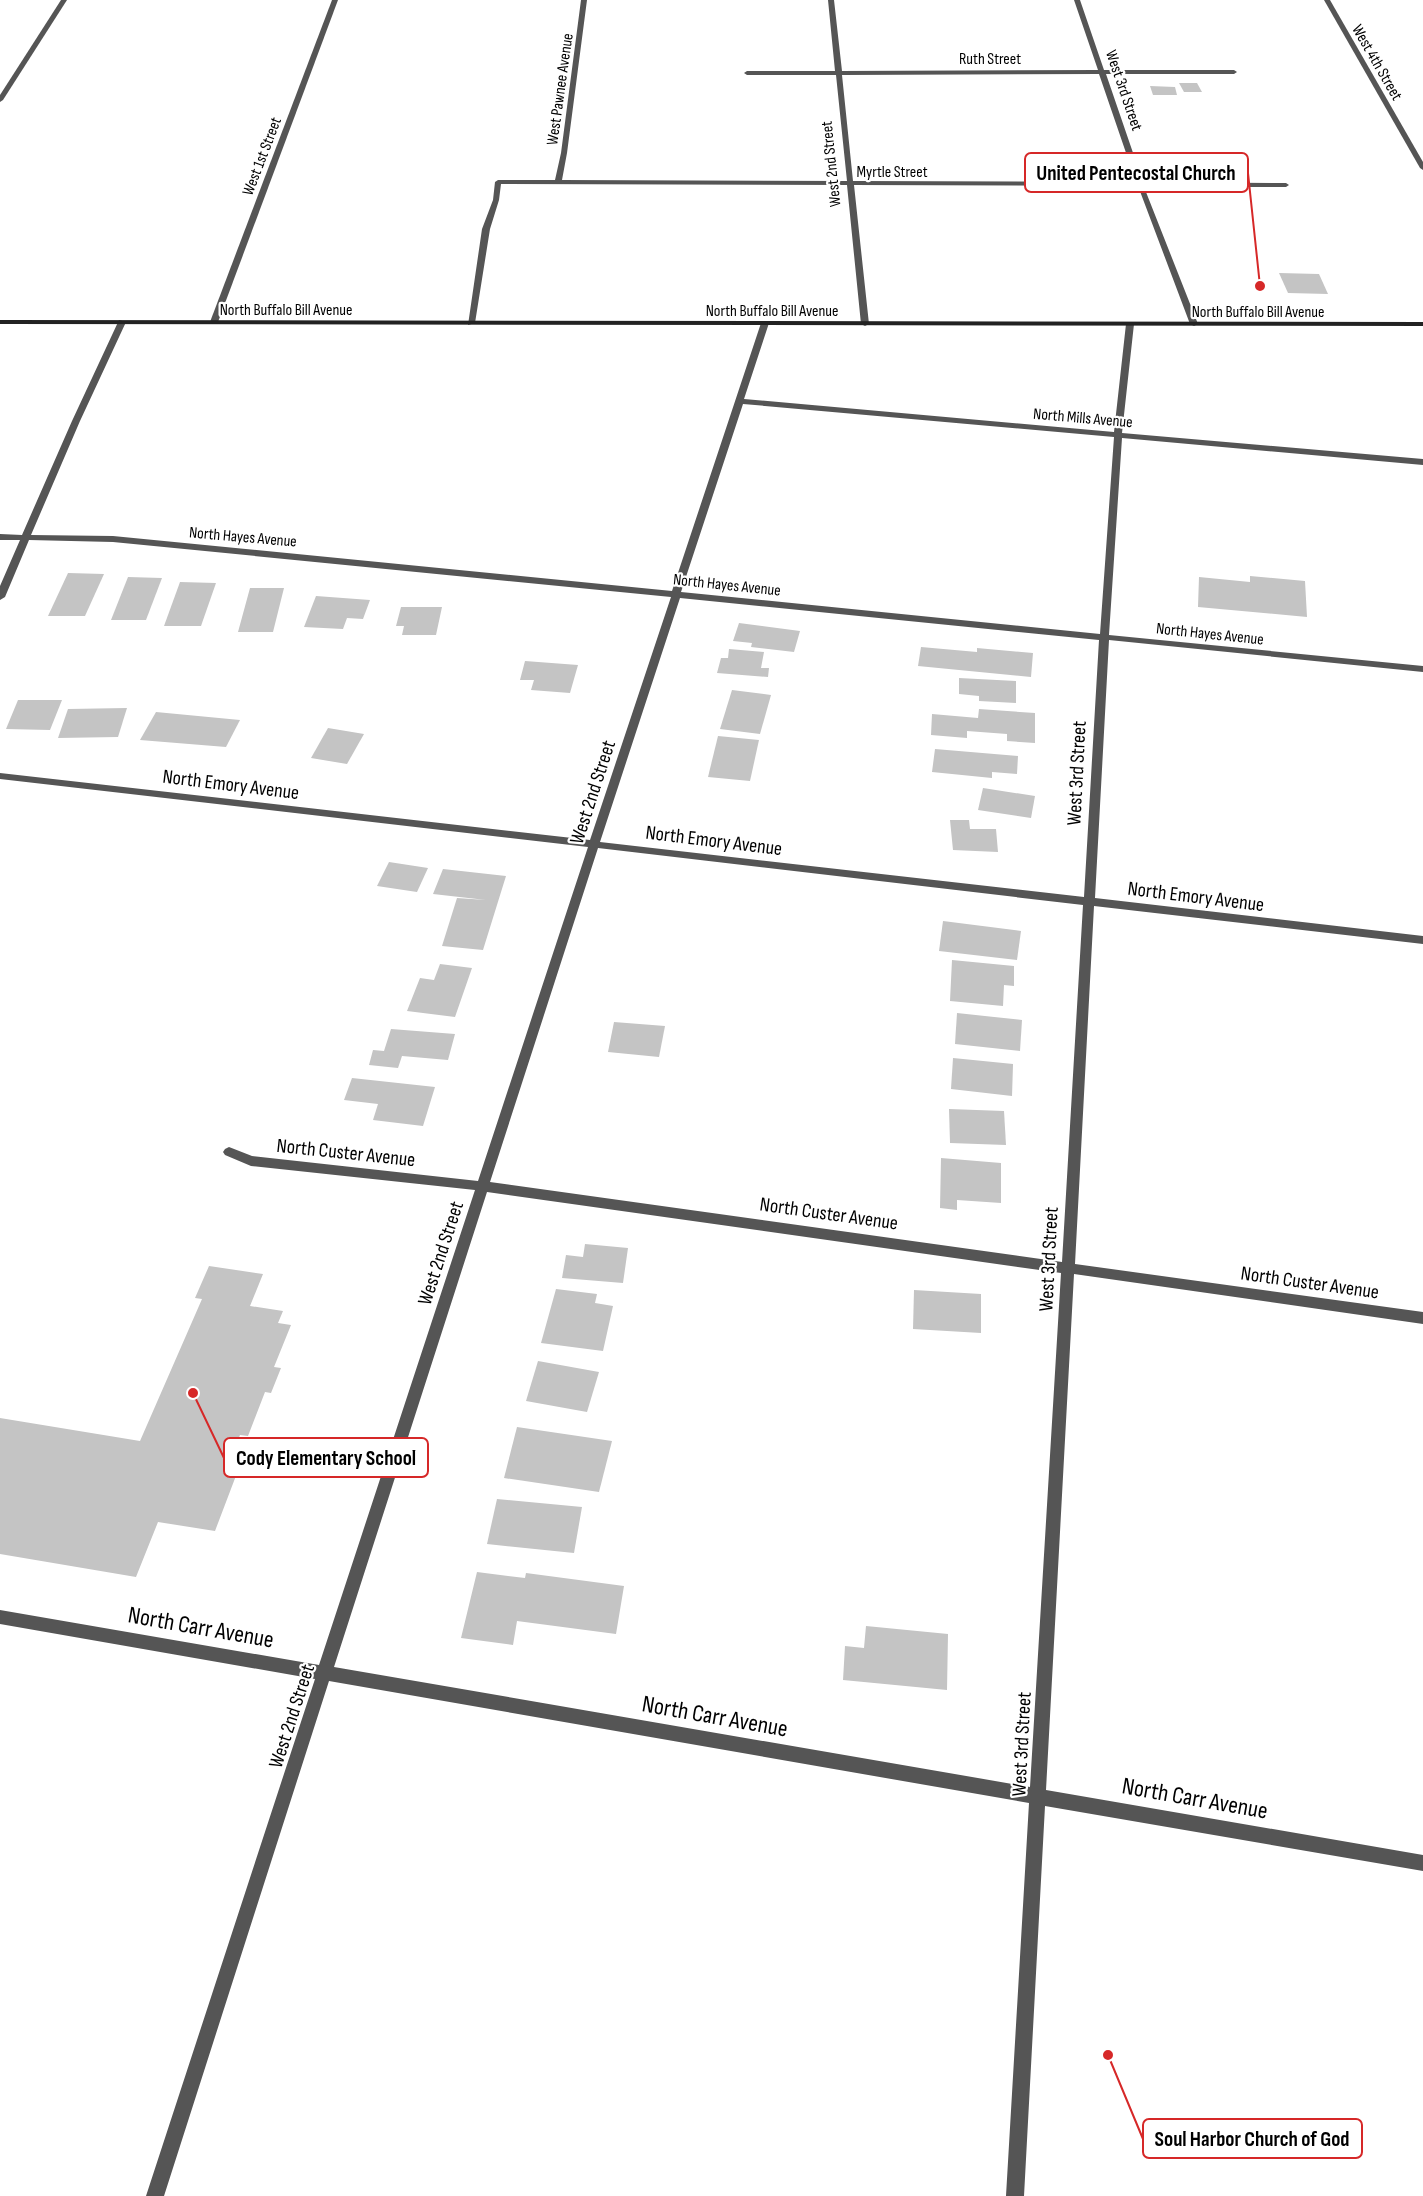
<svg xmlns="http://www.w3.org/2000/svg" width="1423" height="2196" viewBox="0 0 1423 2196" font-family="'Sofia Sans Condensed',sans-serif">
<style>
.building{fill:#c4c4c4}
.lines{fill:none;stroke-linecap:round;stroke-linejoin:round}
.street{fill:#555;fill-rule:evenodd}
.secondary{fill:#222;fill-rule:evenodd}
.labels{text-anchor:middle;stroke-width:4.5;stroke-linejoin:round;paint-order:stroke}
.far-street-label{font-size:16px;fill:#000;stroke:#fff}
.street-label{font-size:20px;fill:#000;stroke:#fff}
.near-street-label{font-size:24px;fill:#000;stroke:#fff}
.leader{fill:none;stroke:#d62828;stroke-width:2}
.callout-dot{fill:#d62828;stroke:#fff;stroke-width:2}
.callout{fill:#fff;stroke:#d62828;stroke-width:2}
.callout-label{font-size:21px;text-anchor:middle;font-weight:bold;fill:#000}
</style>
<rect width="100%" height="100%" fill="#fff"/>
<g class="building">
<path d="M 1179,83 L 1197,83 L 1202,92 L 1184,92 Z"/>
<path d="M 1150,86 L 1175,87 L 1177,95 L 1153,95 Z"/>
<path d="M 1279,273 L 1319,274 L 1328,294 L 1288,293 Z"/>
<path d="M 68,573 L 104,574 L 85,616 L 48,616 Z"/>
<path d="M 1250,576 L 1305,581 L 1307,617 L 1198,607 L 1199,577 L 1250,582 Z"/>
<path d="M 128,577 L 162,578 L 146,620 L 111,620 Z"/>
<path d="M 180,582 L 216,583 L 201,626 L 164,626 Z"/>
<path d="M 250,588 L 284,588 L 273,632 L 238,632 Z"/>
<path d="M 316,596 L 370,600 L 363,619 L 347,618 L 343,629 L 304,627 Z"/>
<path d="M 401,607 L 442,607 L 436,635 L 402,635 L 404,626 L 396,626 Z"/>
<path d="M 739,623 L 800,631 L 794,652 L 751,647 L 752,643 L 733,641 Z"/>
<path d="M 921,647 L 977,652 L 977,648 L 1033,653 L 1031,677 L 918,666 Z"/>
<path d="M 729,649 L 764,652 L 761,668 L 769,668 L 768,677 L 717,673 L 721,658 L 728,658 Z"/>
<path d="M 525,661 L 578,665 L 570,693 L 531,690 L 534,680 L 520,680 Z"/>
<path d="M 959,678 L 1016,681 L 1016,703 L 979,701 L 979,696 L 959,694 Z"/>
<path d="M 732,690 L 771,695 L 760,734 L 720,729 Z"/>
<path d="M 18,700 L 62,700 L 50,730 L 6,729 Z"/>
<path d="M 127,708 L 118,737 L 58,738 L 68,709 Z"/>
<path d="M 979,709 L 1035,713 L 1035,743 L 1007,741 L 1007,734 L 967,731 L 967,738 L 931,735 L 932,714 L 978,718 Z"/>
<path d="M 156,712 L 240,720 L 226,747 L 140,740 Z"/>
<path d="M 328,728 L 364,734 L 347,764 L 311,758 Z"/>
<path d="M 718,736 L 759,740 L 750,781 L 708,777 Z"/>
<path d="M 935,749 L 1018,756 L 1017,774 L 992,772 L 992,778 L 932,772 Z"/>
<path d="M 983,788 L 1035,796 L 1031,818 L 978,810 Z"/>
<path d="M 950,820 L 969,820 L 970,829 L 996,829 L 998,852 L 953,850 Z"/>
<path d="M 389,862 L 428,868 L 417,892 L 377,886 Z"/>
<path d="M 443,869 L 506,876 L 483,950 L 442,946 L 457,898 L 486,900 L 433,894 Z"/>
<path d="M 943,921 L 1021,931 L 1017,960 L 939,951 Z"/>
<path d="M 952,960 L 1014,966 L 1014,986 L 1004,985 L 1003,1006 L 950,1001 Z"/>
<path d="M 440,964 L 472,968 L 455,1017 L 407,1011 L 420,978 L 434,980 Z"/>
<path d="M 957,1013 L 1022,1020 L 1020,1051 L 955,1044 Z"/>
<path d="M 614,1022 L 665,1026 L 659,1057 L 608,1052 Z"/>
<path d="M 391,1029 L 455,1034 L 448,1060 L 402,1056 L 398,1068 L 369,1065 L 373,1050 L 384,1051 Z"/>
<path d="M 953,1058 L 1013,1064 L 1012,1096 L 951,1089 Z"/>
<path d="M 352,1078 L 435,1087 L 423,1126 L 373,1120 L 378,1104 L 344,1100 Z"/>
<path d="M 949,1109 L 1004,1111 L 1006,1145 L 950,1143 Z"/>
<path d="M 941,1158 L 1001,1163 L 1001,1203 L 957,1200 L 957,1210 L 940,1208 Z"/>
<path d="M 585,1244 L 628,1248 L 623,1283 L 562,1278 L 566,1255 L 583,1257 Z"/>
<path d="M 209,1266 L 263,1274 L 250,1306 L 283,1311 L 278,1323 L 291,1325 L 274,1367 L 281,1368 L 271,1393 L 265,1392 L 248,1436 L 240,1435 L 234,1450 L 245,1452 L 215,1531 L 158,1522 L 136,1577 L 0,1554 L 0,1418 L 140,1441 L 202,1299 L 195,1298 Z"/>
<path d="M 556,1289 L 597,1294 L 595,1303 L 613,1306 L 603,1351 L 541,1343 Z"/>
<path d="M 914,1290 L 981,1294 L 981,1333 L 913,1329 Z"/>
<path d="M 538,1361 L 599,1372 L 587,1412 L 526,1401 Z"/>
<path d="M 517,1427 L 612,1441 L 599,1492 L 504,1478 Z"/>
<path d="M 497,1499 L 582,1507 L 574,1553 L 487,1544 Z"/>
<path d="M 477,1572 L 525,1578 L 526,1573 L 624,1586 L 616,1634 L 517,1621 L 513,1645 L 461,1638 Z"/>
<path d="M 866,1626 L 948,1634 L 947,1690 L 843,1680 L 845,1646 L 864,1648 Z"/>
</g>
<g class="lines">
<g class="street">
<path d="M 61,0 L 67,0 L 3,100 L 0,102 L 0,95 Z"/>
<path d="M 332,0 L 338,0 L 218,322 L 211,324 L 210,322 Z"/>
<path d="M 581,0 L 587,0 L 567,153 L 562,180 L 847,181 L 836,75 L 747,75 L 744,73 L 747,71 L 835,71 L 828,0 L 834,0 L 842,71 L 1098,70 L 1074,0 L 1080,0 L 1104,70 L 1234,70 L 1237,72 L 1234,74 L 1106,74 L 1143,182 L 1286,183 L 1289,185 L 1286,187 L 1144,187 L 1198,324 L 1194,326 L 1190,324 L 1138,186 L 854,185 L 869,324 L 865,326 L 861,324 L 847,185 L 501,184 L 499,200 L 490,229 L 475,323 L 468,325 L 482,229 L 493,200 L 495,182 L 498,180 L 555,180 L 561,153 ZM 1099,74 L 1136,182 L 853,181 L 842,75 Z"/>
<path d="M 1324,0 L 1330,0 L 1423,162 L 1423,170 L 1420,168 Z"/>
<path d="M 119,320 L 126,322 L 80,421 L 31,535 L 113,536 L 672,591 L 761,323 L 765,321 L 769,323 L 744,399 L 1114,432 L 1126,324 L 1130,322 L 1134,324 L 1122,433 L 1423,459 L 1423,465 L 1122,438 L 1109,635 L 1423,666 L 1423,672 L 1109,640 L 1095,898 L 1423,936 L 1423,944 L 1094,906 L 1075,1264 L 1423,1312 L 1423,1324 L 1074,1274 L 1046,1790 L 1423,1855 L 1423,1871 L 1045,1806 L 1024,2196 L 1006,2196 L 1029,1803 L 329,1681 L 164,2196 L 146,2196 L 315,1679 L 0,1624 L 0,1610 L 319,1665 L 475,1190 L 251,1166 L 225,1155 L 223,1152 L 225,1149 L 229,1147 L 252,1156 L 478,1181 L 588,847 L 0,779 L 0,773 L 590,840 L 671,597 L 113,542 L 29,540 L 5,597 L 0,600 L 0,586 L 20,540 L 0,540 L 0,534 L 22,535 L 72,421 ZM 743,404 L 1114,437 L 1100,634 L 681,592 ZM 680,598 L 1099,640 L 1084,897 L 600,842 ZM 598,848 L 1083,905 L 1062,1262 L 490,1182 ZM 487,1192 L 1061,1273 L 1030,1787 L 334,1667 Z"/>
</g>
<path class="secondary" d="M 0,320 L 1423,322 L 1423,326 L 0,324 Z"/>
</g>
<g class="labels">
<g class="far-street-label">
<text x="990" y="64">Ruth Street</text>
<text transform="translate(1378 62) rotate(60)" y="6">West 4th Street</text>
<text transform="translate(559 89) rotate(-82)" y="6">West Pawnee Avenue</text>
<text transform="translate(1125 90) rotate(71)" y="6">West 3rd Street</text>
<text transform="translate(261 156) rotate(-69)" y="6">West 1st Street</text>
<text transform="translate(830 164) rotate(-96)" y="6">West 2nd Street</text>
<text x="892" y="177">Myrtle Street</text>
<text x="286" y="315">North Buffalo Bill Avenue</text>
<text x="772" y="316">North Buffalo Bill Avenue</text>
<text x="1258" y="317">North Buffalo Bill Avenue</text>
<text transform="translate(1083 417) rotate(5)" y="6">North Mills Avenue</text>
<text transform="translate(243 536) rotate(5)" y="6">North Hayes Avenue</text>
<text transform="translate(727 584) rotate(6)" y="6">North Hayes Avenue</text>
<text transform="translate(1210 633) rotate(6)" y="6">North Hayes Avenue</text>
</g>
<g class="street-label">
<text transform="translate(1076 773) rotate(-87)" y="7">West 3rd Street</text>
<text transform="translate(231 784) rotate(7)" y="7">North Emory Avenue</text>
<text transform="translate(592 792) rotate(-72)" y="7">West 2nd Street</text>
<text transform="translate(714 840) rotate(7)" y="7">North Emory Avenue</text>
<text transform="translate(1196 896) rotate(7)" y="7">North Emory Avenue</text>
<text transform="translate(346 1152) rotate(6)" y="7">North Custer Avenue</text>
<text transform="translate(829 1213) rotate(8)" y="7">North Custer Avenue</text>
<text transform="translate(440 1253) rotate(-72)" y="7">West 2nd Street</text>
<text transform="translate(1048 1259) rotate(-87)" y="7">West 3rd Street</text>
<text transform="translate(1310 1282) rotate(8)" y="7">North Custer Avenue</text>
<text transform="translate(291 1716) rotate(-72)" y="7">West 2nd Street</text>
<text transform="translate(1021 1744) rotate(-87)" y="7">West 3rd Street</text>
</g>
<g class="near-street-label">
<text transform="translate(201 1627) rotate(10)" y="8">North Carr Avenue</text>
<text transform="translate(715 1716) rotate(10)" y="8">North Carr Avenue</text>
<text transform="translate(1195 1798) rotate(10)" y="8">North Carr Avenue</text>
</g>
</g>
<path class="leader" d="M1260 286L1248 173M193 1393L224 1458M1108 2055L1143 2139"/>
<g class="callout-dot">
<circle cx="1260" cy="286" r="6"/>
<circle cx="193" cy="1393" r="6"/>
<circle cx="1108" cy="2055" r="6"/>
</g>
<g class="callout">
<rect x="1025" y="153" width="223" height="39" rx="6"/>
<rect x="224" y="1438" width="204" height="39" rx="6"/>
<rect x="1143" y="2119" width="219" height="39" rx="6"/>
</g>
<g class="callout-label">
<text x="1136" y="180">United Pentecostal Church</text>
<text x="326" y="1465">Cody Elementary School</text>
<text x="1252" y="2146">Soul Harbor Church of God</text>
</g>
</svg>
